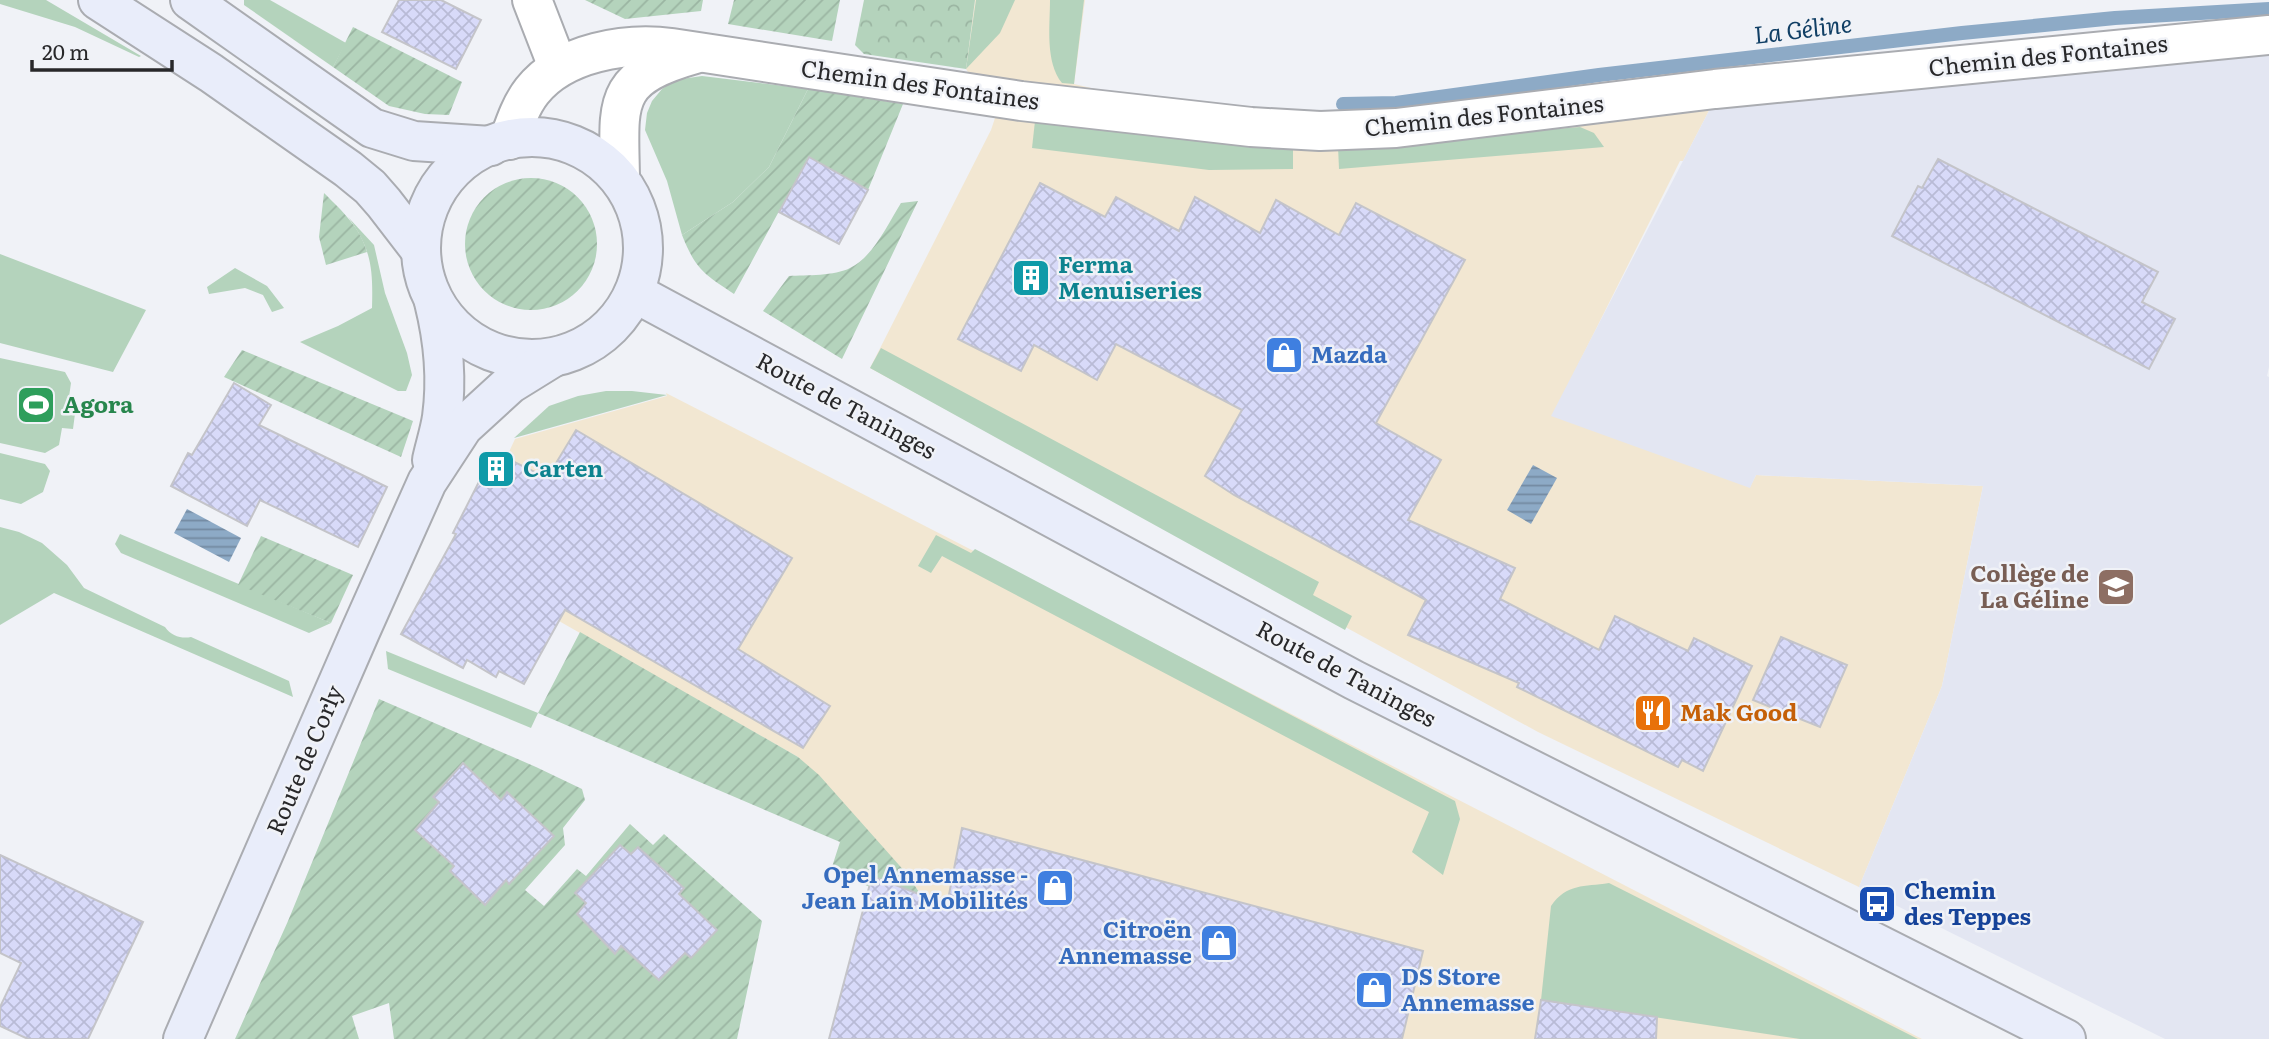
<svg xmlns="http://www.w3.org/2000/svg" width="2269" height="1039" viewBox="0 0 2269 1039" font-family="Literata,serif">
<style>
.commercial{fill:#f2e7d2}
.built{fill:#e3e6f2}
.grass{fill:#b4d3bc}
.forest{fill:url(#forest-crowns)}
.garden{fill:url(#garden-furrows)}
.water{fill:url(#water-rules)}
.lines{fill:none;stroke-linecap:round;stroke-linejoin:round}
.stream{stroke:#8daac6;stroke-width:14}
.building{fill:url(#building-cross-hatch);stroke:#c4c4c9;stroke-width:2}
.street-casing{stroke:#aaacb1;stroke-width:42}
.secondary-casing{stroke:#aaacb1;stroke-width:42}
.street{stroke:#fff;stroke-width:38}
.secondary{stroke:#e9edfa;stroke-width:38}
.labels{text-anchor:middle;stroke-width:5;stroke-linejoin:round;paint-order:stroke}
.street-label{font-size:23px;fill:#28282a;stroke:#f0f2f7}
.culture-label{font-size:23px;font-weight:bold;fill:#0d838f;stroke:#f0f2f7;text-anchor:start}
.shop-label{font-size:23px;font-weight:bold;fill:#366cbe;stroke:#f0f2f7;text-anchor:start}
.leisure-label{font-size:23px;font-weight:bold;fill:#27864d;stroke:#f0f2f7;text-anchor:start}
.education-label{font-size:23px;font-weight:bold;fill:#785e54;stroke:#f0f2f7;text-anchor:end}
.food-label{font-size:23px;font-weight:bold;fill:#c56008;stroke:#f0f2f7;text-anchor:start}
.transit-label{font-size:23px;font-weight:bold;fill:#164399;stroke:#f0f2f7;text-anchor:start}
.water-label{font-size:24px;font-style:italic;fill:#113f65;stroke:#f0f2f7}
</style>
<defs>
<pattern id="forest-crowns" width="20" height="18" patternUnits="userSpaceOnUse" patternTransform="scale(1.75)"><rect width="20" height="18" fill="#b4d3bc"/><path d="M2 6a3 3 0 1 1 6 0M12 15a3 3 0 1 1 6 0" fill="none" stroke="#9bb5a2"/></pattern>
<pattern id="garden-furrows" width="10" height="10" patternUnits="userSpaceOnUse" patternTransform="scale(1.75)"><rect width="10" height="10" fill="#b4d3bc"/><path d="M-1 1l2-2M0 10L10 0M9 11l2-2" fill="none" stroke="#9bb5a2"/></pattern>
<pattern id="water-rules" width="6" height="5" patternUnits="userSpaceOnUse" patternTransform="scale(1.75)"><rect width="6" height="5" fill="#8daac6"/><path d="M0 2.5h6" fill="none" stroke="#738aa1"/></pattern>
<pattern id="building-cross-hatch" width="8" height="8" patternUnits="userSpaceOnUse" patternTransform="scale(1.75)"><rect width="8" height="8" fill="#d8daf9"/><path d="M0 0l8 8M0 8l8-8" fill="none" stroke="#b9bbd6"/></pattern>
</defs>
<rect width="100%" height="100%" fill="#f0f2f7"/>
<g class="commercial">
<path d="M 975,0 L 1085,0 L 1074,84 L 1338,146 L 1713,103 L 1683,161 L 1680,161 L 1558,405 L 1750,487 L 1756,475 L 1983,486 L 1942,686 L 1859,887 L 1538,732 L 870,368 L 991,130 L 1001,100 L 984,96 L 966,69 Z"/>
<path d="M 666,393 L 1564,854 L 1922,1039 L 882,1039 L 921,895 L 907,874 L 798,757 L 457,563 L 515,439 L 667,396 Z"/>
</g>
<path class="built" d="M 2269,49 L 2269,367 L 2267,376 L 2269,377 L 2269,1039 L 2165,1039 L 1859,887 L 1942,686 L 1983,486 L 1756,475 L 1750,488 L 1551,416 L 1713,103 Z"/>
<g class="grass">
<path d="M 0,0 L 46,0 L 141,56 L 139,57 L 75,27 L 0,4 Z"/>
<path d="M 244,0 L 270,0 L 346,43 L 333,67 L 244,5 Z"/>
<path d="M 976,0 L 1015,0 L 1000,33 L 966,69 Z"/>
<path d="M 1050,0 L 1084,0 L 1074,84 L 1062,83 C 1045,62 1050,26 1050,0 Z"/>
<path d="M 702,76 L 808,89 L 769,167 L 733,202 L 682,235 L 667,181 L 645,130 L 647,113 L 652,101 L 662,89 L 675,80 Z"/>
<path d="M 1035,121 L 1293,146 L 1293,169 L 1209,170 L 1032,148 Z"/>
<path d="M 1580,127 L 1594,133 L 1604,147 L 1339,169 L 1338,146 Z"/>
<path d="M 348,217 L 374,245 L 385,293 L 407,353 L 412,375 L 406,391 L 398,391 L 300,342 L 338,326 L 372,308 C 373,270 372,249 348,217 Z"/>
<path d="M 0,254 L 146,310 L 113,372 L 0,343 Z"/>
<path d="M 235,268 L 267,286 L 284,308 L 272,312 L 263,295 L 245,288 L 209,294 L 207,287 Z"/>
<path d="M 881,348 L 1319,582 L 1313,595 L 1352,616 L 1345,630 L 870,368 Z"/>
<path d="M 0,358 L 65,372 L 71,383 L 68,404 L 76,406 L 73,429 L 62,428 L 59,445 L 45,453 L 0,443 Z"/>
<path d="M 606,391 L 632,391 L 667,395 L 514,438 L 549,406 L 578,396 Z"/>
<path d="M 0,453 L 45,464 L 50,471 L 43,492 L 21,504 L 0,499 Z"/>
<path d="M 0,527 L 19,532 L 42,543 L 67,565 L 84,588 L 165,627 C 171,636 182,639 191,637 L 289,681 L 293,697 L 54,593 L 0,625 Z"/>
<path d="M 120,534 L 331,623 L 309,633 L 121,553 L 115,544 Z"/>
<path d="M 936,535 L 971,553 L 975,549 L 1455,801 L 1460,819 L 1443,875 L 1412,852 L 1429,812 L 942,556 L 931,573 L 918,566 Z"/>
<path d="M 386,651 L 538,713 L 531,728 L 388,669 Z"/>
<path d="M 1609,883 L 1918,1039 L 1800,1039 L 1541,1000 L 1551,906 C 1567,883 1584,887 1609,883 Z"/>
</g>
<path class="forest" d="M 864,0 L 975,0 L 966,69 L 864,54 L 855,45 Z"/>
<g class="garden">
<path d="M 585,0 L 703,0 L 701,11 L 625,19 Z"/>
<path d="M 734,0 L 840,0 L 832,41 L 728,24 Z"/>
<path d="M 353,27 L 462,82 L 449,115 L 425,114 L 389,106 L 333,67 Z"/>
<path d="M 808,89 L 903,104 L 868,190 L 808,158 L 734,294 C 703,273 696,270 682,235 L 733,202 L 769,167 Z"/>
<circle cx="531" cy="244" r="66"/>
<path d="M 324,193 C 342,211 360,227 367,252 L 326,265 L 319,237 Z"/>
<path d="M 918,201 L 842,359 L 763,311 L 789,276 C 806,275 835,276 850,268 C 874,256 887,225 901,203 Z"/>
<path d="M 242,350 L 413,421 L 401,457 L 224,377 Z"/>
<path d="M 261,536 L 353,575 L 331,623 L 238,585 Z"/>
<path d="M 580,632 L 798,757 L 819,775 L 907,874 L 921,895 L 872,876 L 870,887 L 831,870 L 840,842 L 538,713 Z"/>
<path d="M 379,699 L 536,767 L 582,789 L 585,800 L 563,828 L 565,845 L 525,890 L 544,906 L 577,869 L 586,876 L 630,824 L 653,845 L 664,834 L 762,921 L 737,1039 L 394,1039 L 389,1003 L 352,1016 L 359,1039 L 235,1039 L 288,921 Z"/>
</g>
<g class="water">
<path d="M 1533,465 L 1557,478 L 1531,524 L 1507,510 Z"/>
<path d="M 187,509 L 241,538 L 229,562 L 174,533 Z"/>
</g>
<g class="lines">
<path class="stream" d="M 1343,104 L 1396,103 L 1599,75 L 1962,33 L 2115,18 L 2269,9"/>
</g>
<g class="building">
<path d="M 399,0 L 441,0 L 481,20 L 456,69 L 382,32 Z"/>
<path d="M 809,157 L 868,190 L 839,244 L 779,212 Z"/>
<path d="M 1938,159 L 2158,272 L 2142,302 L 2175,319 L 2149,369 L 1892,236 L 1918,186 L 1922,188 Z"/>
<path d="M 1040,183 L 1105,217 L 1116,197 L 1179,231 L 1195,197 L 1260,233 L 1276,200 L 1339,235 L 1356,203 L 1465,260 L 1376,423 L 1441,460 L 1408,520 L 1515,568 L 1500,599 L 1599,650 L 1615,616 L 1688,651 L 1694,638 L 1752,666 L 1703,771 L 1682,760 L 1678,767 L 1517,687 L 1519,683 L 1408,635 L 1426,600 L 1234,495 L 1205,476 L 1242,410 L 1116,344 L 1097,380 L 1034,345 L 1021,371 L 958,339 Z"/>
<path d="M 234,383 L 271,405 L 259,425 L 387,487 L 358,547 L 260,500 L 247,526 L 171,486 L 188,453 L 192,455 Z"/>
<path d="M 576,430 L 792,558 L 738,649 L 830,706 L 803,748 L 565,610 L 524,684 L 499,671 L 496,677 L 467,660 L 463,668 L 401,634 L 456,534 L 453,533 L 494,452 L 547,478 Z"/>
<path d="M 1781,637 L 1847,665 L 1820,727 L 1753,700 Z"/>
<path d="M 463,763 L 501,800 L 507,792 L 554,836 L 509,884 L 506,880 L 485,905 L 450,871 L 454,866 L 415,830 L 439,802 L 433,797 Z"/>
<path d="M 962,828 L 1423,951 L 1402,1039 L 829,1039 L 872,876 L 947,905 Z"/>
<path d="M 620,845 L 631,854 L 638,847 L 684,888 L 679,894 L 717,930 L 691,958 L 685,953 L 659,980 L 621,946 L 615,954 L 577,914 L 586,903 L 575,893 Z"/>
<path d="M 0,855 L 143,922 L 88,1039 L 28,1039 L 0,1026 L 0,1007 L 21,963 L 0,953 Z"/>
<path d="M 1541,1000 L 1657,1017 L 1656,1039 L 1535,1039 Z"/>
</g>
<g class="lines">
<defs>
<g id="street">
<path d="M 532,0 L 558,67"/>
<path d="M 509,140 C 515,123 521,105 532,91 C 563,52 626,42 672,48 L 1021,101 L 1251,127 L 1320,131 L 1396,128 L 1715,89 L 2269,35"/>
<path d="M 620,179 C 619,102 610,78 695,54"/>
</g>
<g id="secondary">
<path d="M 98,0 L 211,73 L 348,169 L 370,187 L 384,203 L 421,251"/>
<path d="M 190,0 L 372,128 L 414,141 L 491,146"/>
<circle cx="532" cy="248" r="111"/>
<path d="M 635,293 L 1354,680 L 2066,1039"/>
<path d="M 432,460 C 435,446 440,431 442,417 C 447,380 443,338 434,302"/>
<path d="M 183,1039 L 360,632 L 427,482 L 463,427 L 510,384 L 552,358"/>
</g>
</defs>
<use href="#street" class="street-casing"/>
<use href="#secondary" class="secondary-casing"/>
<use href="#street" class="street"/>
<use href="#secondary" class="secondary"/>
</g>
<defs>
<symbol id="building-square" viewBox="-11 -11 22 22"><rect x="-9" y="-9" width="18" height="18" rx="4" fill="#0f9aa8" stroke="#f0f2f7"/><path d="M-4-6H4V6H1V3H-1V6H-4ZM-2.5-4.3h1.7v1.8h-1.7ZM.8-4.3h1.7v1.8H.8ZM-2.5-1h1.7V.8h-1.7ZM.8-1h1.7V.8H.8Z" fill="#fff"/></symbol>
<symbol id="shop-square" viewBox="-11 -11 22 22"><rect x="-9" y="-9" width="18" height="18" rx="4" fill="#3f7fe0" stroke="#f0f2f7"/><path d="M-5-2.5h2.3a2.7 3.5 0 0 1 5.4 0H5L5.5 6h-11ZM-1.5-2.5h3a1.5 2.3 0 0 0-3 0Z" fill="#fff"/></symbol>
<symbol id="stadium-square" viewBox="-11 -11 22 22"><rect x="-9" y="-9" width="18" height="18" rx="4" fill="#2e9e5b" stroke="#f0f2f7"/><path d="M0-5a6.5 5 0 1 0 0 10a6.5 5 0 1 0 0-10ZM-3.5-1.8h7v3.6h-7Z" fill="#fff"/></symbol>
<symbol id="school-square" viewBox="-11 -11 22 22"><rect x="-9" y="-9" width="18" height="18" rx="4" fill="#8d6e63" stroke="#f0f2f7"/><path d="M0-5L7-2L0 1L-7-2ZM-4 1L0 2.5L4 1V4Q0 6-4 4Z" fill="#fff"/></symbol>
<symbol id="restaurant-square" viewBox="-11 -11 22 22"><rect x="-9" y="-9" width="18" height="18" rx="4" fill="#e8710a" stroke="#f0f2f7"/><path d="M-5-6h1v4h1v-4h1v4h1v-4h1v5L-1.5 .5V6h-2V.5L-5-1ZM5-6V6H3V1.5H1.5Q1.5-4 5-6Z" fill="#fff"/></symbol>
<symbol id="bus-square" viewBox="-11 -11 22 22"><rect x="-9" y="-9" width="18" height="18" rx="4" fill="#1a4fb4" stroke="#f0f2f7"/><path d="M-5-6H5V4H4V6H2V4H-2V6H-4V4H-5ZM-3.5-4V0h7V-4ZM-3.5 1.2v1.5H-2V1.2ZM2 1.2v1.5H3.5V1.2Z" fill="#fff"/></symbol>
</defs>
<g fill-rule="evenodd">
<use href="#building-square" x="1009" y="256" width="44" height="44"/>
<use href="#shop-square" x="1262" y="333" width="44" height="44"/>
<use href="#stadium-square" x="14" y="383" width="44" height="44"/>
<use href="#building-square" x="474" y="447" width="44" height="44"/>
<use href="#school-square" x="2094" y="565" width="44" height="44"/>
<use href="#restaurant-square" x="1631" y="691" width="44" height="44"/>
<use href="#shop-square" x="1033" y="866" width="44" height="44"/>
<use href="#bus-square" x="1855" y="882" width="44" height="44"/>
<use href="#shop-square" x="1197" y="921" width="44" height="44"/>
<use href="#shop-square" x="1352" y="968" width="44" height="44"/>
</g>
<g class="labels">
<g class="street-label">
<text transform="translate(2048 56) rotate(-6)" y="8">Chemin des Fontaines</text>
<text transform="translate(920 85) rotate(8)" y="8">Chemin des Fontaines</text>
<text transform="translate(1484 116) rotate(-6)" y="8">Chemin des Fontaines</text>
<text transform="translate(846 406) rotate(28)" y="8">Route de Taninges</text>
<text transform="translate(1346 674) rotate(28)" y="8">Route de Taninges</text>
<text transform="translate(305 760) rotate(-67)" y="8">Route de Corly</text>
</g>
<g class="culture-label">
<text x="1058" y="273">Ferma<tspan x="1058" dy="26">Menuiseries</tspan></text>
<text x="523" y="477">Carten</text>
</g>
<g class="shop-label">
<text x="1311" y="363">Mazda</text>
<text x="1028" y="883" text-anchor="end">Opel Annemasse -<tspan x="1028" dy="26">Jean Lain Mobilités</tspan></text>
<text x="1192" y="938" text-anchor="end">Citroën<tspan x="1192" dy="26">Annemasse</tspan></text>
<text x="1401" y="985">DS Store<tspan x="1401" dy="26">Annemasse</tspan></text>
</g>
<g class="leisure-label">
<text x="63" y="413">Agora</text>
</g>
<g class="education-label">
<text x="2089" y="582">Collège de<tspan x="2089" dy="26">La Géline</tspan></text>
</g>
<g class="food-label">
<text x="1680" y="721">Mak Good</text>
</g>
<g class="transit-label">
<text x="1904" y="899">Chemin<tspan x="1904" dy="26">des Teppes</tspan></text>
</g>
<g class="water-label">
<text transform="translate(1803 30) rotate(-7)" y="8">La Géline</text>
</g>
</g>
<path d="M32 60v10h140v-10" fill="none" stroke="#28282a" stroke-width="3.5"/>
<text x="42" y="60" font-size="21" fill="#28282a" stroke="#f0f2f7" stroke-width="5" paint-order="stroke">20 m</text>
</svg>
